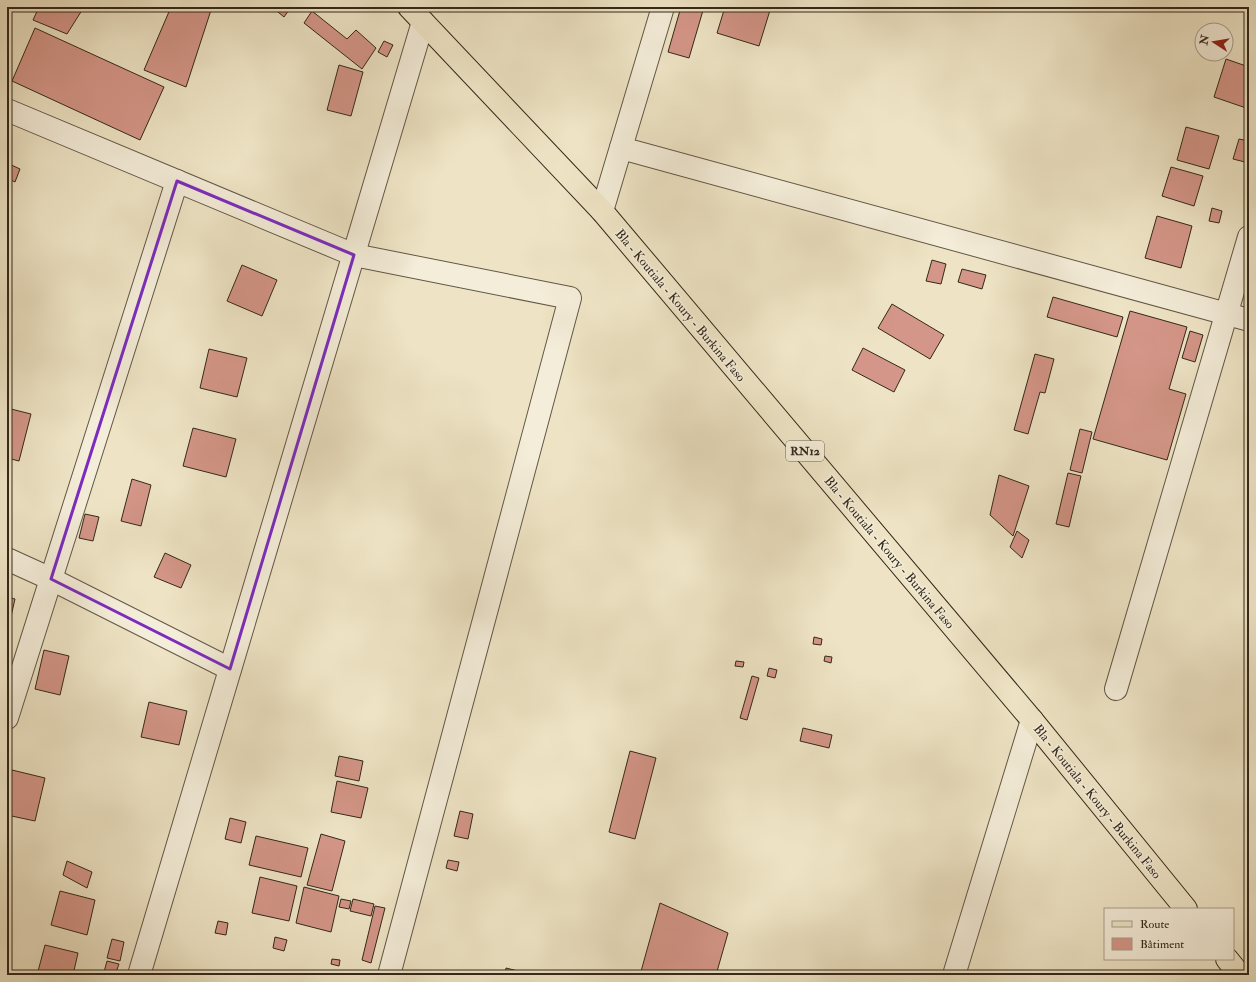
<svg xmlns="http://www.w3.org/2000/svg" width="1256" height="982" viewBox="0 0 1256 982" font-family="'IM FELL Double Pica',serif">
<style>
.building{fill:#d49688;stroke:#33281a}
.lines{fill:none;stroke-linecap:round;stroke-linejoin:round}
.minor-casing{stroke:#625745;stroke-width:24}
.major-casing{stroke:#33281a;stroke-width:24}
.minor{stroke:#f4edd9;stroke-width:22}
.major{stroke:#eee4c5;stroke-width:22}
.marked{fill:none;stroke:#7b2cbf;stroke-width:3;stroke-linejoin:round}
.labels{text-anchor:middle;stroke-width:3;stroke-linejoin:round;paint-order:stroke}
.shield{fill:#f4edd9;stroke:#6d6353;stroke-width:1}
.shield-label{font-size:12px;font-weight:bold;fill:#33281a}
.street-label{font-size:13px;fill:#33281a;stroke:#f4edd9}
</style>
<rect width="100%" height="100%" fill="#eee4c5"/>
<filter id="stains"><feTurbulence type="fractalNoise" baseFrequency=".005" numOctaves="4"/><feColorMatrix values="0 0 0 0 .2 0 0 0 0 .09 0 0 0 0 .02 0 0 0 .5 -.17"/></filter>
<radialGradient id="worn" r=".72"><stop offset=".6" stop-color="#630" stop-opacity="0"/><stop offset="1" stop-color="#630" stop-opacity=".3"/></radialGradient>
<g class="building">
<path d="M 39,7 L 84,7 L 67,34 L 33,20 Z"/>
<path d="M 171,7 L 212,7 L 186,87 L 144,70 Z"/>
<path d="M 272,7 L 291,7 L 284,17 Z"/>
<path d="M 681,7 L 704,7 L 689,58 L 668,52 Z"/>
<path d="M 725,7 L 771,7 L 759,46 L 717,33 Z"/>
<path d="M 312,11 L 347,39 L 356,30 L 376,48 L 362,69 L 304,23 Z"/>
<path d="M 35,28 L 164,87 L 140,140 L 12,81 Z"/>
<path d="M 384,41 L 393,45 L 387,57 L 378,52 Z"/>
<path d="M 1226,59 L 1249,67 L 1249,109 L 1214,97 Z"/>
<path d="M 339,65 L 363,72 L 351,116 L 327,110 Z"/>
<path d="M 1186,127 L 1219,136 L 1209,169 L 1177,160 Z"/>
<path d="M 1239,139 L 1249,141 L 1249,163 L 1233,159 Z"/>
<path d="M 7,163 L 20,169 L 15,182 L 7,178 Z"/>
<path d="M 1171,167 L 1203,176 L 1194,206 L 1162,196 Z"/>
<path d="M 1212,208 L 1222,211 L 1219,223 L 1209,221 Z"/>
<path d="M 1157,216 L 1192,226 L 1181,268 L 1145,258 Z"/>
<path d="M 932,260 L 946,264 L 941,284 L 926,281 Z"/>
<path d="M 242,265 L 277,280 L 262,316 L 227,301 Z"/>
<path d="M 962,269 L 986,275 L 982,289 L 958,282 Z"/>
<path d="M 1053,297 L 1123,317 L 1117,337 L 1047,317 Z"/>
<path d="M 892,304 L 944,335 L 930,359 L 878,328 Z"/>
<path d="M 1130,311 L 1187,327 L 1169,389 L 1186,394 L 1167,460 L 1093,439 Z"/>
<path d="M 1190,331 L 1203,335 L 1195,362 L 1182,358 Z"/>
<path d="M 863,348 L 905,370 L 894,392 L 852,370 Z"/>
<path d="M 209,349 L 247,358 L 237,397 L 200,388 Z"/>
<path d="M 1035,354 L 1054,359 L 1045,393 L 1040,392 L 1028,434 L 1014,430 Z"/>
<path d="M 7,408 L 31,414 L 19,461 L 7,458 Z"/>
<path d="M 193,428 L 236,439 L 226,477 L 183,466 Z"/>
<path d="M 1080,429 L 1092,432 L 1082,473 L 1070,470 Z"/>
<path d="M 1068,473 L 1081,476 L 1069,527 L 1056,524 Z"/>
<path d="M 999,475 L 1029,486 L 1013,536 L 990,515 Z"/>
<path d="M 132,479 L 151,485 L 141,526 L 121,521 Z"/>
<path d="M 85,514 L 99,517 L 93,541 L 79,538 Z"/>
<path d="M 1017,531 L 1029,540 L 1022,558 L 1010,547 Z"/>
<path d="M 165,553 L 191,565 L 181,588 L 154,577 Z"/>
<path d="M 7,597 L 15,599 L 7,634 Z"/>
<path d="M 814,637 L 822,639 L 821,645 L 813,644 Z"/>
<path d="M 44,650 L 69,656 L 60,695 L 35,689 Z"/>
<path d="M 825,656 L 832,657 L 831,663 L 824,661 Z"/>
<path d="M 736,661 L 744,662 L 743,667 L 735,666 Z"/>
<path d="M 769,668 L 777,670 L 775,678 L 767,676 Z"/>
<path d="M 752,676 L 759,678 L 747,720 L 740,718 Z"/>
<path d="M 149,702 L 187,711 L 179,745 L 141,737 Z"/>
<path d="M 803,728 L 832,735 L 829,748 L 800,741 Z"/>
<path d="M 630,751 L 656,758 L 635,839 L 609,832 Z"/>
<path d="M 339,756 L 363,761 L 359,781 L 335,776 Z"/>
<path d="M 12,770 L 45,778 L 35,821 L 7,815 L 7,790 Z"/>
<path d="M 337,781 L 368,788 L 361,818 L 331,812 Z"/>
<path d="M 460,811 L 473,814 L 468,839 L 454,836 Z"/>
<path d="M 230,818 L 246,822 L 241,843 L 225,839 Z"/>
<path d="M 321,834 L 345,841 L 332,891 L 307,885 Z"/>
<path d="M 256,836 L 308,848 L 301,877 L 249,865 Z"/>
<path d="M 448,860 L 459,862 L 457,871 L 446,868 Z"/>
<path d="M 67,861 L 92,872 L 87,888 L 63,875 Z"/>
<path d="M 260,877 L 297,886 L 289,921 L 252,913 Z"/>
<path d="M 304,887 L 339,896 L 331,932 L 296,923 Z"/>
<path d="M 60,891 L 95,900 L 87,935 L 51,925 Z"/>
<path d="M 341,899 L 351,901 L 349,909 L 339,907 Z"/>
<path d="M 353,899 L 374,904 L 371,916 L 350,911 Z"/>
<path d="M 660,903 L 728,933 L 716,975 L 640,975 Z"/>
<path d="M 375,906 L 385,908 L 371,963 L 362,960 Z"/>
<path d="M 218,921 L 228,923 L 226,935 L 215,933 Z"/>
<path d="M 275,937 L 287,940 L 284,951 L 273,948 Z"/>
<path d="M 112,939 L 124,942 L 120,961 L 107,958 Z"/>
<path d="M 45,945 L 78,953 L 73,975 L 37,975 Z"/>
<path d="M 332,959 L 340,960 L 339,966 L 331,964 Z"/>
<path d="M 107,961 L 119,964 L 115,975 L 104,972 Z"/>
<path d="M 506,968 L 530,974 L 530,975 L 505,975 Z"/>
</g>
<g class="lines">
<defs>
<g id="minor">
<path d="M 7,110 L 354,255 L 570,298 L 389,975"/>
<path d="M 621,148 L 1249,320"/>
<path d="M 602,211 L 663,7"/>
<path d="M 7,559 L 51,579 L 230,669"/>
<path d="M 1116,689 L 1249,237"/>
<path d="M 7,718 L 177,181"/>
<path d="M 139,975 L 423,22"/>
<path d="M 954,975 L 1032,720"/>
</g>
<g id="major">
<path d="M 409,7 L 602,211 L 1032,720 L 1186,909"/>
<path d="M 1227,959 L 1240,975"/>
</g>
</defs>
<use href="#minor" class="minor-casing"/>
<use href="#major" class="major-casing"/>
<use href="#minor" class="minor"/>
<use href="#major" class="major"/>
</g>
<path class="marked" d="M 177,181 L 354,255 L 230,669 L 51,579 Z"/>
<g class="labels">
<rect class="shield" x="786" y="441" width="38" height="20" rx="3"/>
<g class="shield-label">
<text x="805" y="455">RN12</text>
</g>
<g class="street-label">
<text transform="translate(681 305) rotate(50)" y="5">Bla - Koutiala - Koury - Burkina Faso</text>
<text transform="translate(890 552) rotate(50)" y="5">Bla - Koutiala - Koury - Burkina Faso</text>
<text transform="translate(1098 801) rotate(51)" y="5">Bla - Koutiala - Koury - Burkina Faso</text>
</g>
</g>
<rect width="1256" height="982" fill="none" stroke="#eee4c5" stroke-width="24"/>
<rect x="8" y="8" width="1240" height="966" fill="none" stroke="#33281a" stroke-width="2"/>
<rect x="12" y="12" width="1232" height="958" fill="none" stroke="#33281a"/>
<rect x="1104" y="908" width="130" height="52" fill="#f4edd9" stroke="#a79e8d"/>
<rect x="1112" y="921" width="20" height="6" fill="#eee4c5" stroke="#a79e8d"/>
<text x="1140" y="928" font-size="12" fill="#33281a">Route</text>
<rect x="1112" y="938" width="20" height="12" fill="#d49688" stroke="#a79e8d"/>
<text x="1140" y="948" font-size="12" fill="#33281a">Bâtiment</text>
<g transform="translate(1214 42) rotate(282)"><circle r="19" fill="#f4edd9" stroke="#a79e8d"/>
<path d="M0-3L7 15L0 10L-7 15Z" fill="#8f2418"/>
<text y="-6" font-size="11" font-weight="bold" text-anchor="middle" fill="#33281a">N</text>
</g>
<rect width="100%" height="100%" filter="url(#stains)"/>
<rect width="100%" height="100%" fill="url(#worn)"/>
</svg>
